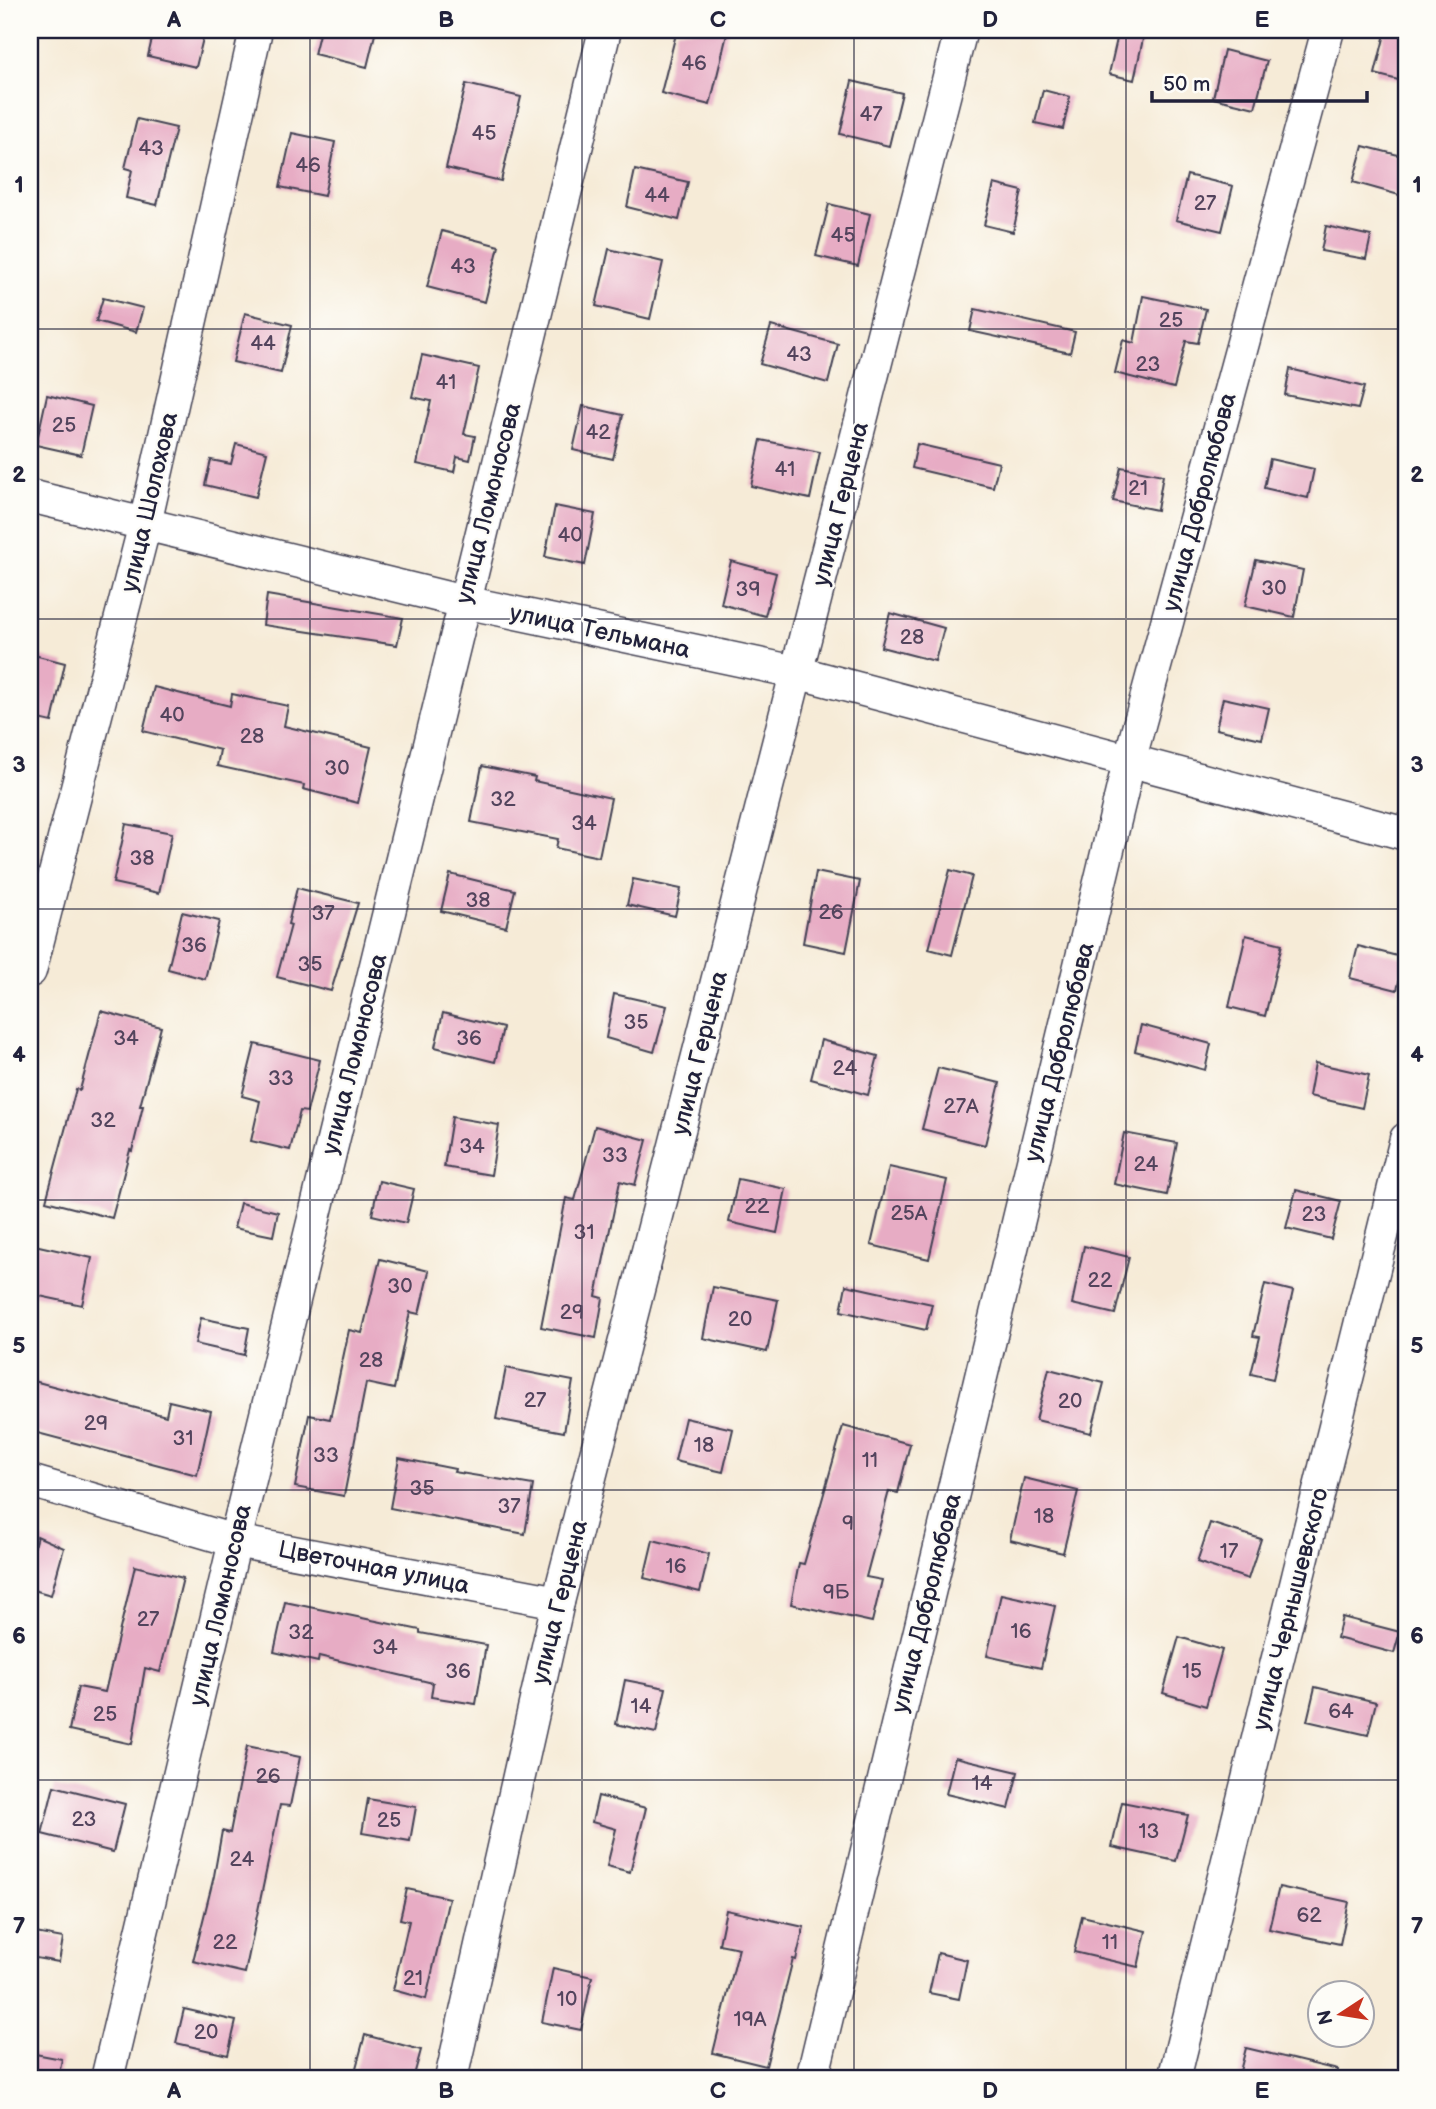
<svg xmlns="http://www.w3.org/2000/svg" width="1436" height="2109" viewBox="0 0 1436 2109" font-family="'Balsamiq Sans',sans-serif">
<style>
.building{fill:#e7acc4}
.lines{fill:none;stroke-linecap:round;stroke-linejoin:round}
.minor-casing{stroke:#424052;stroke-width:35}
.minor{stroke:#fff;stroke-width:32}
.grid{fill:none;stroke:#22223b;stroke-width:2;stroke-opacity:0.55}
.labels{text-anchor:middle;stroke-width:5;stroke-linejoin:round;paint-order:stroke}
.number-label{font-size:21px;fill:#53445d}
.street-label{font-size:24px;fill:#22223b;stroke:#fdfcf7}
.neatline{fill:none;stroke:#22223b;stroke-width:2.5}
.grid-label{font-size:23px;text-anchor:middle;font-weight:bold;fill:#22223b}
</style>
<rect width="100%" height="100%" fill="#fdfcf7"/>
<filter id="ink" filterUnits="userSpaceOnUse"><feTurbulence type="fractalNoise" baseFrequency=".0143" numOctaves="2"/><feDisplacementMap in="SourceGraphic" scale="14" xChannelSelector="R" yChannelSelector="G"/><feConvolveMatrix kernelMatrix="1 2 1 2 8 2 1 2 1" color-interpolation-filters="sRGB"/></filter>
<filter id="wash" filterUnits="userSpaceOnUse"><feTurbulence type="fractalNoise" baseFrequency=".00686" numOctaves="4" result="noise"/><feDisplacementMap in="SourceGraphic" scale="28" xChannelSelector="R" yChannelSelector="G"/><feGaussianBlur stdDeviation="1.57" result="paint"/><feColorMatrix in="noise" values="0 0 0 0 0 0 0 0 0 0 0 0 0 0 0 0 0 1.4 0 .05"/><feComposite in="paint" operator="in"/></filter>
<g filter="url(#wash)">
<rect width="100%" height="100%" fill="#f6ebd7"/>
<g id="blocks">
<g class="building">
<path d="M 154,30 L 205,30 L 196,67 L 148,56 Z"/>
<path d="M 320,30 L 376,30 L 367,67 L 314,54 Z"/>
<path d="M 677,30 L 728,30 L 710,105 L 661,93 Z"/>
<path d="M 1119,30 L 1145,30 L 1134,80 L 1109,74 Z"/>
<path d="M 1386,30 L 1406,30 L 1406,82 L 1375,74 Z"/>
<path d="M 1224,50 L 1267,61 L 1255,108 L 1213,98 Z"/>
<path d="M 852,81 L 902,93 L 889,146 L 840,134 Z"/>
<path d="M 466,84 L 521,97 L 501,181 L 446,168 Z"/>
<path d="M 1043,90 L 1070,97 L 1063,129 L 1035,123 Z"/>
<path d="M 137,119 L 176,128 L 157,205 L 126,198 L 132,170 L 125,168 Z"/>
<path d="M 292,133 L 335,142 L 324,196 L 280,187 Z"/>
<path d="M 1363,146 L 1406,157 L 1406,197 L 1353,182 Z"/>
<path d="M 635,170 L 688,182 L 679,220 L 627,207 Z"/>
<path d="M 1187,175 L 1233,186 L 1222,231 L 1176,220 Z"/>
<path d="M 994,184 L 1022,191 L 1013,232 L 984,225 Z"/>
<path d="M 829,204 L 870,214 L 858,266 L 816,256 Z"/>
<path d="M 1326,226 L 1371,236 L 1366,259 L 1321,251 Z"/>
<path d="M 442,231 L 499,246 L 485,302 L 427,287 Z"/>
<path d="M 609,249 L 663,262 L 650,319 L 596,306 Z"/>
<path d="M 1143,296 L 1206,309 L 1198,343 L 1186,341 L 1174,388 L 1115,373 L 1123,340 L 1134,343 Z"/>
<path d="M 103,298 L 143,308 L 136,332 L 96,321 Z"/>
<path d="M 975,309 L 1075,332 L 1070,353 L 970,331 Z"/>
<path d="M 245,313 L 292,325 L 281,373 L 233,362 Z"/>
<path d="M 771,326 L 838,344 L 828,383 L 760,364 Z"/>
<path d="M 422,355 L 479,368 L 464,434 L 475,436 L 470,460 L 457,457 L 454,472 L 417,464 L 431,401 L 412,397 Z"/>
<path d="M 1290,369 L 1364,387 L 1358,409 L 1285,395 Z"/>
<path d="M 47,395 L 92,406 L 81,455 L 36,445 Z"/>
<path d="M 583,406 L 623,415 L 613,459 L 573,450 Z"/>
<path d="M 761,440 L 820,452 L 810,499 L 751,486 Z"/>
<path d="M 236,444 L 267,452 L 256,497 L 205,485 L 211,460 L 231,464 Z"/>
<path d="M 917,444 L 999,463 L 993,487 L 912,468 Z"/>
<path d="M 1270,459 L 1314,469 L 1308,498 L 1264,488 Z"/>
<path d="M 1121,467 L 1163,475 L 1157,510 L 1113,501 Z"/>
<path d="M 555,506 L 595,514 L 585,565 L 545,557 Z"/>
<path d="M 1256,560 L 1303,570 L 1294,617 L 1245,606 Z"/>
<path d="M 731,561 L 776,573 L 765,616 L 721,604 Z"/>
<path d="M 267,595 L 403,618 L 397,645 L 263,625 Z"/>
<path d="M 890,613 L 944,628 L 935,661 L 881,647 Z"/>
<path d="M 30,654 L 65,663 L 52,722 L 30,717 Z"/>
<path d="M 154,687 L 230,706 L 232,694 L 288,706 L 284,726 L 371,747 L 358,803 L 303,789 L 304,785 L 217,766 L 220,750 L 143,731 Z"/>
<path d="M 1223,698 L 1269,708 L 1262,739 L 1216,729 Z"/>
<path d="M 482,766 L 535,777 L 534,781 L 611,798 L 599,857 L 556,848 L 558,839 L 471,822 Z"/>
<path d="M 126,824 L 172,833 L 159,893 L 113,883 Z"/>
<path d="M 950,870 L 972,876 L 952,955 L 929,949 Z"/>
<path d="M 816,872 L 860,881 L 846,952 L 803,943 Z"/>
<path d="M 450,874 L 515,890 L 506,927 L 441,911 Z"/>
<path d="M 633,879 L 681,889 L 675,916 L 627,905 Z"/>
<path d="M 297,888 L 358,903 L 331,991 L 277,977 L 291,925 L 288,924 Z"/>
<path d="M 182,912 L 219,921 L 205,979 L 168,969 Z"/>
<path d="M 1246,935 L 1282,944 L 1265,1016 L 1229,1007 Z"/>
<path d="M 1358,946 L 1405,958 L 1397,990 L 1350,978 Z"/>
<path d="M 614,994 L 667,1006 L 654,1052 L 606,1038 Z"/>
<path d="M 101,1011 L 161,1027 L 140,1106 L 143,1106 L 132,1151 L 130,1150 L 112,1218 L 46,1201 L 76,1089 L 80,1090 Z"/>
<path d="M 443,1013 L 503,1028 L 495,1062 L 435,1047 Z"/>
<path d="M 1141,1025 L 1211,1044 L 1205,1070 L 1135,1051 Z"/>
<path d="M 821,1040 L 878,1056 L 868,1095 L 811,1079 Z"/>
<path d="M 255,1044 L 320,1060 L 307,1112 L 300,1111 L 290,1150 L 251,1141 L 260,1101 L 242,1096 Z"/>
<path d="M 1315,1063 L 1369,1075 L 1362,1108 L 1309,1096 Z"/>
<path d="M 938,1068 L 1000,1083 L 985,1145 L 922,1129 Z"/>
<path d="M 452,1117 L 499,1125 L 491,1175 L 444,1167 Z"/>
<path d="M 595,1126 L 647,1140 L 635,1185 L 620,1181 L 596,1296 L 603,1298 L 596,1338 L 541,1327 L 566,1198 L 575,1200 Z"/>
<path d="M 1124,1133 L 1177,1143 L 1167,1195 L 1114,1184 Z"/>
<path d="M 889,1167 L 947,1180 L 929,1259 L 871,1245 Z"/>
<path d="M 738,1179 L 786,1189 L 777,1233 L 729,1222 Z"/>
<path d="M 379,1181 L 414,1189 L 406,1223 L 372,1215 Z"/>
<path d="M 1296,1190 L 1341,1201 L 1331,1239 L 1286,1228 Z"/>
<path d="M 240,1203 L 278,1212 L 273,1236 L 234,1228 Z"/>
<path d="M 30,1244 L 92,1258 L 82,1305 L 30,1294 Z"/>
<path d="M 1084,1246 L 1129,1257 L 1115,1314 L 1072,1304 Z"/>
<path d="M 380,1259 L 429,1271 L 419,1314 L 410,1312 L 394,1389 L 366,1383 L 344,1496 L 295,1487 L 309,1415 L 330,1419 L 349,1330 L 362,1333 Z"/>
<path d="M 1265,1284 L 1293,1291 L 1273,1379 L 1251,1374 L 1260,1337 L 1253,1336 Z"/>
<path d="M 846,1285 L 932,1304 L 926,1330 L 841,1311 Z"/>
<path d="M 713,1287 L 778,1300 L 767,1352 L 703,1338 Z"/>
<path d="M 201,1318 L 249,1328 L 244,1355 L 195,1344 Z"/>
<path d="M 506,1368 L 573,1381 L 564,1432 L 496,1419 Z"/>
<path d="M 1049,1369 L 1104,1383 L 1091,1433 L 1036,1420 Z"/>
<path d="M 30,1380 L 166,1416 L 169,1401 L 211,1411 L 197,1475 L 30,1431 Z"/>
<path d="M 685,1418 L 733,1429 L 723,1472 L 675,1461 Z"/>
<path d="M 843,1426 L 910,1444 L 898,1493 L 889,1491 L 866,1577 L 882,1580 L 872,1622 L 791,1604 L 799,1563 L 804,1564 Z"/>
<path d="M 399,1458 L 455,1469 L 454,1472 L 533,1485 L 525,1534 L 390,1508 Z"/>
<path d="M 1024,1478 L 1078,1491 L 1063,1553 L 1010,1540 Z"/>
<path d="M 1210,1523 L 1261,1539 L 1248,1579 L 1197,1562 Z"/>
<path d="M 37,1536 L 64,1548 L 51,1595 L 30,1589 L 30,1562 Z"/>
<path d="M 653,1540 L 709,1554 L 700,1592 L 644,1578 Z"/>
<path d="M 135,1566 L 183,1578 L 160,1672 L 145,1668 L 132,1744 L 69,1730 L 78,1687 L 105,1692 Z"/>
<path d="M 1001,1594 L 1055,1606 L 1041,1668 L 987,1656 Z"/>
<path d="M 285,1602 L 420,1630 L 420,1633 L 486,1645 L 476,1704 L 431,1697 L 433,1683 L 319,1656 L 318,1662 L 274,1652 Z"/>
<path d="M 1342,1617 L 1400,1632 L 1394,1653 L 1337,1638 Z"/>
<path d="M 1179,1637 L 1222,1650 L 1206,1706 L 1163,1693 Z"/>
<path d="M 625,1680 L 666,1688 L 656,1733 L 616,1724 Z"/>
<path d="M 1315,1687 L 1376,1702 L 1368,1735 L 1307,1721 Z"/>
<path d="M 247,1746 L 300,1757 L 290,1806 L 280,1805 L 245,1973 L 193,1961 L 214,1876 L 222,1831 L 230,1833 Z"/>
<path d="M 955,1757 L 1018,1772 L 1009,1809 L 946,1794 Z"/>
<path d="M 54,1786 L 125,1804 L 113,1852 L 42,1834 Z"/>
<path d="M 598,1796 L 646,1808 L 630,1872 L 607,1866 L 616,1829 L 592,1822 Z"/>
<path d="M 368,1799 L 416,1807 L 410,1841 L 362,1833 Z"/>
<path d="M 1122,1802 L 1188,1815 L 1176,1861 L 1112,1847 Z"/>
<path d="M 1279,1887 L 1349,1902 L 1340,1944 L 1269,1929 Z"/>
<path d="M 407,1889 L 449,1898 L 426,1999 L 393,1990 L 409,1921 L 400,1919 Z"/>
<path d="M 726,1910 L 804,1927 L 796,1960 L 793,1959 L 766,2066 L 713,2053 L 739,1948 L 719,1944 Z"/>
<path d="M 1082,1916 L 1146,1931 L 1138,1967 L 1074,1952 Z"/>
<path d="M 30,1932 L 63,1938 L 59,1962 L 30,1957 Z"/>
<path d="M 938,1953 L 967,1960 L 959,1999 L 929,1993 Z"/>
<path d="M 553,1968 L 592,1977 L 581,2030 L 542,2022 Z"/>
<path d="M 184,2009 L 236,2021 L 228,2055 L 176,2043 Z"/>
<path d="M 365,2035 L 421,2050 L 413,2079 L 353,2079 Z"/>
<path d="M 1246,2048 L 1338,2070 L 1337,2079 L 1238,2079 Z"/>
<path d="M 30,2053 L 62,2059 L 58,2079 L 30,2079 Z"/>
</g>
</g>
</g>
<g filter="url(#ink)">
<use href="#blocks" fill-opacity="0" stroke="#424052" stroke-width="2"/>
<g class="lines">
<defs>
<g id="minor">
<path d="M 30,496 L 464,602 L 796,672 L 1406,834"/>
<path d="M 30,971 L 145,524 L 256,30"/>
<path d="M 30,1481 L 235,1541 L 558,1602"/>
<path d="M 107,2079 L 235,1541 L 605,30"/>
<path d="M 451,2079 L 558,1602 L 961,30"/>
<path d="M 812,2079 L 1129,762 L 1328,30"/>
<path d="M 1174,2079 L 1406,1139"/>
</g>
</defs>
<use href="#minor" class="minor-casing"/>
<use href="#minor" class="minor"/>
</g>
</g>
<path class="grid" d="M 310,30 L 310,2079M 582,30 L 582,2079M 854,30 L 854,2079M 1126,30 L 1126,2079M 30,329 L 1406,329M 30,619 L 1406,619M 30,909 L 1406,909M 30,1200 L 1406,1200M 30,1490 L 1406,1490M 30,1780 L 1406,1780"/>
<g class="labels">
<g class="number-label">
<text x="694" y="70">46</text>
<text x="871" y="121">47</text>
<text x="484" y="140">45</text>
<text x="151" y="155">43</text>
<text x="308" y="172">46</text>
<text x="657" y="202">44</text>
<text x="1205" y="210">27</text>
<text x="843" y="242">45</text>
<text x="463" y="273">43</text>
<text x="1171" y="327">25</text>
<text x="263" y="350">44</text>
<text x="799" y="361">43</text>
<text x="1148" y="371">23</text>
<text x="446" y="389">41</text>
<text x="64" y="432">25</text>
<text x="598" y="439">42</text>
<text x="785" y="476">41</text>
<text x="1138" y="495">21</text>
<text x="570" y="542">40</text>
<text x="1274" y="595">30</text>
<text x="748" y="596">39</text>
<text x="912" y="644">28</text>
<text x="172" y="722">40</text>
<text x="252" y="743">28</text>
<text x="337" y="775">30</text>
<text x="503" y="806">32</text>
<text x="584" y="830">34</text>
<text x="142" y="865">38</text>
<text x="478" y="907">38</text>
<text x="831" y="919">26</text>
<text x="323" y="920">37</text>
<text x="194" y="952">36</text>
<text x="310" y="971">35</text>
<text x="636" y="1029">35</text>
<text x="126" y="1045">34</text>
<text x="469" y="1045">36</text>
<text x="845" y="1075">24</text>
<text x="281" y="1085">33</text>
<text x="961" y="1113">27А</text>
<text x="103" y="1127">32</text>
<text x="472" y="1153">34</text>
<text x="615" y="1162">33</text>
<text x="1146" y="1171">24</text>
<text x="757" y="1213">22</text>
<text x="909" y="1220">25А</text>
<text x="1314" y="1221">23</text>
<text x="584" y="1239">31</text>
<text x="1100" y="1287">22</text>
<text x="400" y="1293">30</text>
<text x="572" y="1319">29</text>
<text x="740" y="1326">20</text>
<text x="371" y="1367">28</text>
<text x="535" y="1407">27</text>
<text x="1070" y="1408">20</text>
<text x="96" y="1430">29</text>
<text x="183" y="1445">31</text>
<text x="704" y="1452">18</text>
<text x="326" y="1462">33</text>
<text x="870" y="1467">11</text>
<text x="422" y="1495">35</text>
<text x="509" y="1513">37</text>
<text x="1044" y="1523">18</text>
<text x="848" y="1530">9</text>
<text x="1229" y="1558">17</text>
<text x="676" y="1573">16</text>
<text x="836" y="1599">9Б</text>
<text x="148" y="1626">27</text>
<text x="1021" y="1638">16</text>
<text x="301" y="1639">32</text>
<text x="385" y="1654">34</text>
<text x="458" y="1678">36</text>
<text x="1192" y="1678">15</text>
<text x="641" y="1713">14</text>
<text x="1341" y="1718">64</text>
<text x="105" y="1721">25</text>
<text x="268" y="1783">26</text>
<text x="982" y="1790">14</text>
<text x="84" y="1826">23</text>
<text x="389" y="1827">25</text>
<text x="1149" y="1838">13</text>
<text x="242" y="1866">24</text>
<text x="1309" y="1922">62</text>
<text x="225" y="1949">22</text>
<text x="1110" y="1949">11</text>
<text x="413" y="1985">21</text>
<text x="567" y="2006">10</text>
<text x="750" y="2026">19А</text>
<text x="206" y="2039">20</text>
</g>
<g class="street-label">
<text transform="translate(149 502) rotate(-77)" y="8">улица Шолохова</text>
<text transform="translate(1199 502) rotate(-75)" y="8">улица Добролюбова</text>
<text transform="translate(488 503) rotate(-76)" y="8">улица Ломоносова</text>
<text transform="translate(840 504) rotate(-76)" y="8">улица Герцена</text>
<text transform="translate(600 631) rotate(12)" y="8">улица Тельмана</text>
<text transform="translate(1059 1052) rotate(-76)" y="8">улица Добролюбова</text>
<text transform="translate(699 1053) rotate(-76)" y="8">улица Герцена</text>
<text transform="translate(354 1054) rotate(-76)" y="8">улица Ломоносова</text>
<text transform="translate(374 1567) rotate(11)" y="8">Цветочная улица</text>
<text transform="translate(559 1602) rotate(-76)" y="8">улица Герцена</text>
<text transform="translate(926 1603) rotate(-76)" y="8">улица Добролюбова</text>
<text transform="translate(220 1605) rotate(-77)" y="8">улица Ломоносова</text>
<text transform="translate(1290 1609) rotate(-76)" y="8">улица Чернышевского</text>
</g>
</g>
<rect width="1436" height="2109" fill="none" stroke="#fdfcf7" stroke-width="77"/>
<g transform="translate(1341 2014) rotate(258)"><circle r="33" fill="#fdfcf7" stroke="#a5a5ac" stroke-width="2"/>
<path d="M0-5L12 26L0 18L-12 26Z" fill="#c8321e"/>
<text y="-10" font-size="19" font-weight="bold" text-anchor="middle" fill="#22223b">N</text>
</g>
<path d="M1152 91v10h215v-10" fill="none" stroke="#22223b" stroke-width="3.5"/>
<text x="1163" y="91" font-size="21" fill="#22223b" stroke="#fdfcf7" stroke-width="5" paint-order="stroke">50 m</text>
<rect x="38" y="38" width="1360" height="2032" class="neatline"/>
<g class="grid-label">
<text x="174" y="27">A</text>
<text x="446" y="27">B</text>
<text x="718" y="27">C</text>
<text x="990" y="27">D</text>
<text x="1262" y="27">E</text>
<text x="19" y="192">1</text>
<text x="1417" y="192">1</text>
<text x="19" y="482">2</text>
<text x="1417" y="482">2</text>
<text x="19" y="772">3</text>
<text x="1417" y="772">3</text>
<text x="19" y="1062">4</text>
<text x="1417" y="1062">4</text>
<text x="19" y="1353">5</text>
<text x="1417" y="1353">5</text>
<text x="19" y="1643">6</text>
<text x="1417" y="1643">6</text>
<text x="19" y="1933">7</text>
<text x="1417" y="1933">7</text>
<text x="174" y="2098">A</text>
<text x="446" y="2098">B</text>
<text x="718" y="2098">C</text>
<text x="990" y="2098">D</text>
<text x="1262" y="2098">E</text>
</g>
</svg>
